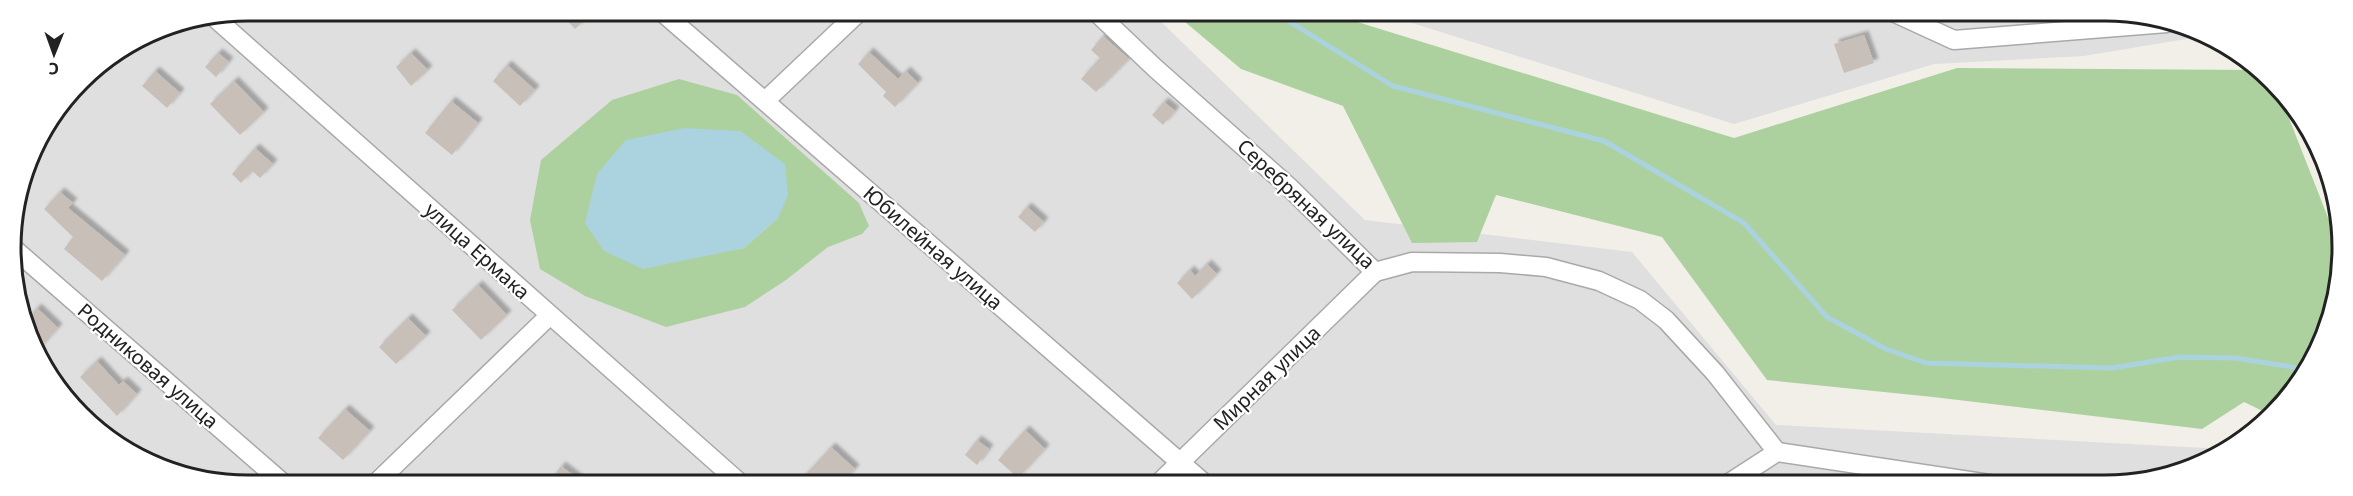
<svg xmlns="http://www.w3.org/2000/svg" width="2353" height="496" viewBox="0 0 2353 496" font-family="'Noto Sans',sans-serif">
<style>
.residential{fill:#e0dfdf}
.forest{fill:#add19e;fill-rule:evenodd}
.water{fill:#aad3df}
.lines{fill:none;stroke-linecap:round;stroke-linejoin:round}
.stream{stroke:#aad3df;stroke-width:5}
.building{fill:#c7bfb8;filter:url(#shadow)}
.street-casing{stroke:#a9a9a9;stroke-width:21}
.street{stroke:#fff;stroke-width:18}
.labels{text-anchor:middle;stroke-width:4.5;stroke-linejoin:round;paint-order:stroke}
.street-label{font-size:20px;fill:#222;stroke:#fff}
.rim{fill:none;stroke:#222;stroke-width:3}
</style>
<defs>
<filter id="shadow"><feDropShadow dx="4.5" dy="-4.5" stdDeviation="1.5" flood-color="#0004"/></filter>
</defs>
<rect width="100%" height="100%" fill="#f2efe9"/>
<g class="residential">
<path d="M 248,11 L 1150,11 L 1365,220 L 1632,252 L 1776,425 L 2224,449 L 2196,467 L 2121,485 L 217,484 L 143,461 L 69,404 L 23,324 L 11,233 L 29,157 L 80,80 L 157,28 Z"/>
<path d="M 1377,12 L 2136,12 L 2204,36 L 2084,56 L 1934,64 L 1734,124 Z"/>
</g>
<g class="forest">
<path d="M 1172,11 L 1325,12 L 1734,138 L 1957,68 L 2255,70 L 2278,90 L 2338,243 L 2341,279 L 2318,353 L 2273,416 L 2244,402 L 2202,429 L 1933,397 L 1767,380 L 1662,237 L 1496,195 L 1477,242 L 1412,243 L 1343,106 L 1241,69 Z"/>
<path d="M 679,79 L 737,95 L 859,203 L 869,226 L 862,234 L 828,247 L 786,280 L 745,307 L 666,327 L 585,296 L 540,269 L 530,220 L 541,160 L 612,100 ZM 778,218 L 744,248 L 708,254 Z"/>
</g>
<path class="water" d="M 685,128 L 740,131 L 785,164 L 788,195 L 778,218 L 744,248 L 643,269 L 604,251 L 585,223 L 597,174 L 626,140 Z"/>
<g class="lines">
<path class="stream" d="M 1274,12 L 1393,86 L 1604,141 L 1744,223 L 1827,317 L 1886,349 L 1926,363 L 2112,368 L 2180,357 L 2235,358 L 2293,367 L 2304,372"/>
</g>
<g class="building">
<path d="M 558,11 L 594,11 L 575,29 Z"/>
<path d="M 1864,35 L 1874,63 L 1844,73 L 1834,44 Z"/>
<path d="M 1103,36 L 1129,59 L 1096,92 L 1081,79 L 1100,58 L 1091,50 Z"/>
<path d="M 869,52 L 898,79 L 906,71 L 918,83 L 895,107 L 883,96 L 886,92 L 858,64 Z"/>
<path d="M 218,53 L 229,62 L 216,77 L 205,67 Z"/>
<path d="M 411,53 L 428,70 L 411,86 L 396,67 Z"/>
<path d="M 507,65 L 535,90 L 520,106 L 493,81 Z"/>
<path d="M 155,71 L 180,93 L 167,108 L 142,86 Z"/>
<path d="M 234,81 L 264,112 L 240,135 L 210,104 Z"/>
<path d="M 451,101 L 478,123 L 452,155 L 425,133 Z"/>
<path d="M 1164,102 L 1175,111 L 1163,125 L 1152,115 Z"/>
<path d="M 255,148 L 273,164 L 260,178 L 252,171 L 241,183 L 232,174 Z"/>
<path d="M 60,192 L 73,203 L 68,208 L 125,255 L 102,281 L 64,249 L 73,237 L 44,209 Z"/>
<path d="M 1027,207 L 1044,222 L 1035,232 L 1018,217 Z"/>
<path d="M 1207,264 L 1217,274 L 1192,299 L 1177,283 L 1190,270 L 1195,276 Z"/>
<path d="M 478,285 L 507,315 L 481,340 L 452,310 Z"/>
<path d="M 37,308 L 58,328 L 38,350 L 23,323 Z"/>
<path d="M 408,318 L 426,336 L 396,364 L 379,347 Z"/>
<path d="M 97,361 L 119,385 L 123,381 L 137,394 L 117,416 L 80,377 Z"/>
<path d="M 345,409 L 370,431 L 343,460 L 318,438 Z"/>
<path d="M 1025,430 L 1045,449 L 1018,478 L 998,460 Z"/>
<path d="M 977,440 L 989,449 L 977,465 L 965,455 Z"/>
<path d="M 831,447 L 855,469 L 841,484 L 797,484 Z"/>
<path d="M 561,466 L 585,484 L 548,484 Z"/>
</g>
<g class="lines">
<defs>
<g id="street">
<path d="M 661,11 L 1205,484"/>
<path d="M 1095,11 L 1155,68 L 1288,186 L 1375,272 L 1412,262 L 1500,263 L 1546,267 L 1599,281 L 1640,300 L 1666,320 L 1715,373 L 1777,452"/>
<path d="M 1893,12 L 1954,40 L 2167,23"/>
<path d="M 214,17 L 741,484"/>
<path d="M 765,101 L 860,11"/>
<path d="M 13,248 L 284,484"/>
<path d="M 375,484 L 549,316"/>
<path d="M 1158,484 L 1375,272"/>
<path d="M 1726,485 L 1777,452 L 1996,485"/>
</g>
</defs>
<use href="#street" class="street-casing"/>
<use href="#street" class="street"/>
</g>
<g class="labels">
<g class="street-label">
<text transform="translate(1306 204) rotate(43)" y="7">Серебряная улица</text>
<text transform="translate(933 248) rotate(41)" y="7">Юбилейная улица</text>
<text transform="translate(477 251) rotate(42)" y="7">улица Ермака</text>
<text transform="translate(148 366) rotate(41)" y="7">Родниковая улица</text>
<text transform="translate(1267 378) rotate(-44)" y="7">Мирная улица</text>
</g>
</g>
<path d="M0 0H2353V496H0ZM248 21H2105A227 227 0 0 1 2332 248V248A227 227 0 0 1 2105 475H248A227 227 0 0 1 21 248V248A227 227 0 0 1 248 21Z" fill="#fff" fill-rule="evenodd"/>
<path class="rim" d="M248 21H2105A227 227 0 0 1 2332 248V248A227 227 0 0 1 2105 475H248A227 227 0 0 1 21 248V248A227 227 0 0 1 248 21Z"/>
<g transform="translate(54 54) rotate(181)" stroke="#ffffff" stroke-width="4.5" paint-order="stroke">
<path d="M0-4.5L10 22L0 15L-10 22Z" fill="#222222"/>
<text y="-9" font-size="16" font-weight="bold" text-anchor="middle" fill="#222222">С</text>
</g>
</svg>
